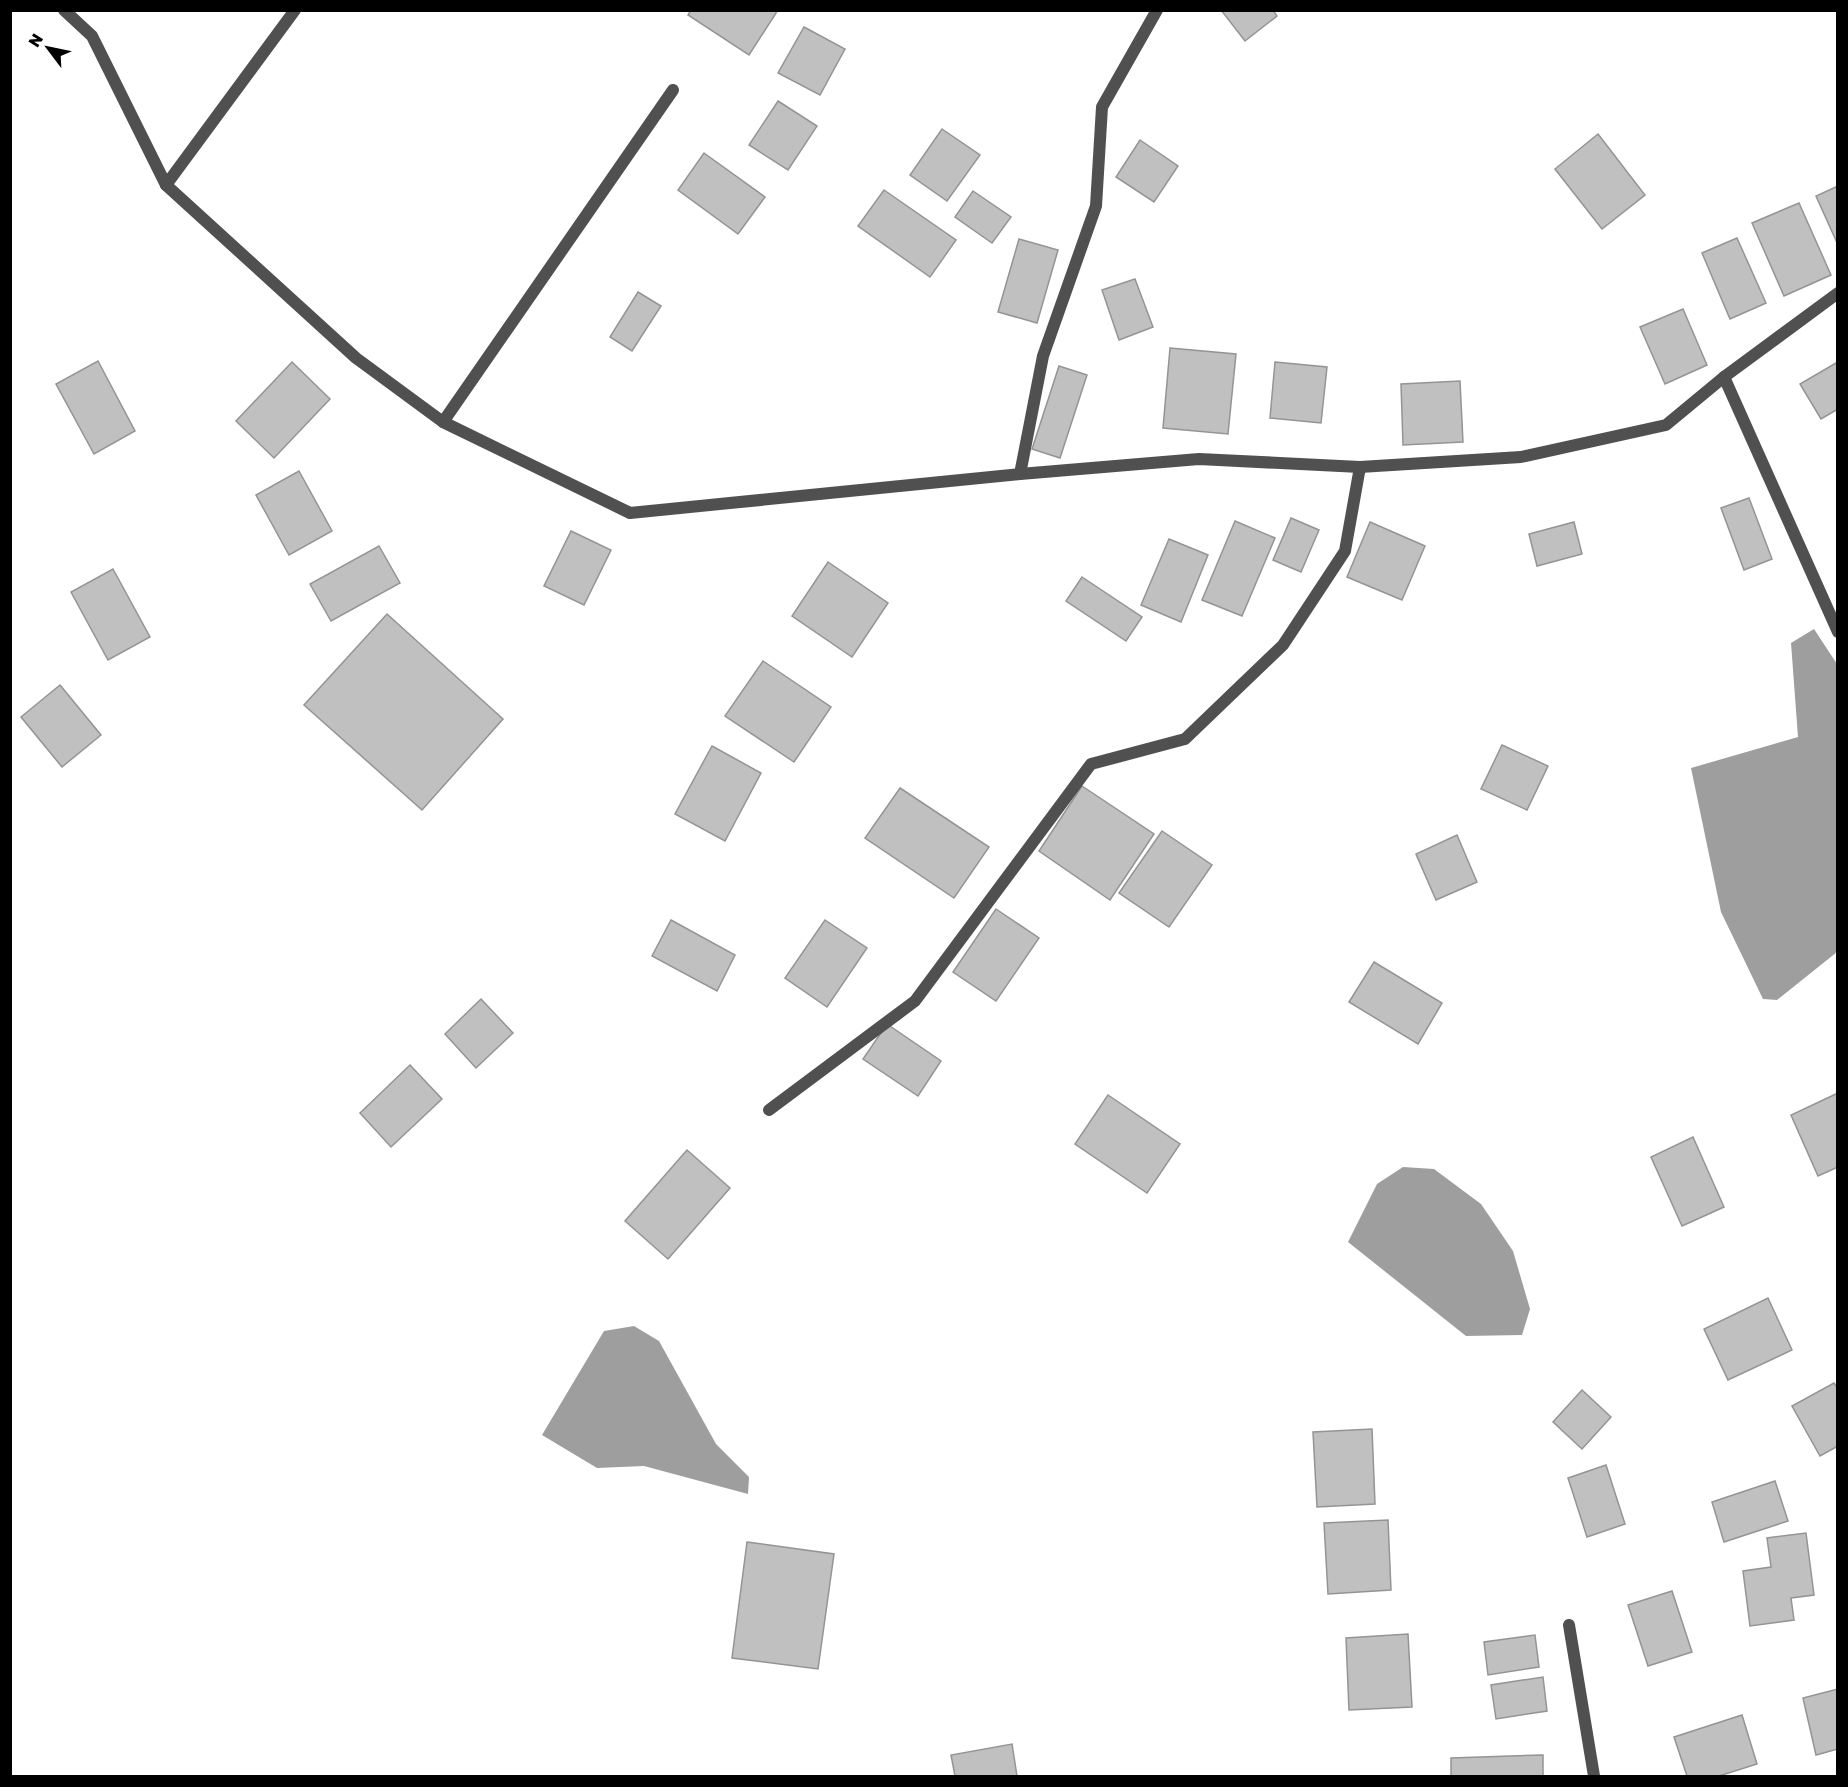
<svg xmlns="http://www.w3.org/2000/svg" width="1848" height="1787" viewBox="0 0 1848 1787" font-family="'Golos Text',sans-serif">
<style>
.water{fill:#9e9e9e}
.building{fill:#c0c0c0;stroke:#949494;stroke-width:1.5}
.lines{fill:none;stroke-linecap:round;stroke-linejoin:round}
.lane{stroke:#505050;stroke-width:12}
.street{stroke:#505050;stroke-width:12}
</style>
<rect width="100%" height="100%" fill="#fff"/>
<g class="water">
<path d="M 1814,629 L 1837,664 L 1837,952 L 1777,1000 L 1763,999 L 1721,912 L 1691,768 L 1798,737 L 1791,643 Z"/>
<path d="M 1403,1167 L 1434,1169 L 1481,1204 L 1513,1251 L 1530,1309 L 1522,1335 L 1466,1336 L 1348,1242 L 1377,1184 Z"/>
<path d="M 634,1326 L 659,1341 L 716,1444 L 749,1477 L 748,1494 L 644,1466 L 597,1468 L 542,1435 L 604,1331 Z"/>
</g>
<g class="building">
<path d="M 691,10 L 778,10 L 749,55 L 688,15 Z"/>
<path d="M 1221,10 L 1273,10 L 1277,16 L 1245,41 Z"/>
<path d="M 804,27 L 845,49 L 820,95 L 778,73 Z"/>
<path d="M 778,101 L 817,126 L 788,170 L 749,145 Z"/>
<path d="M 942,129 L 980,155 L 947,201 L 910,175 Z"/>
<path d="M 1598,134 L 1645,195 L 1602,229 L 1555,169 Z"/>
<path d="M 1140,140 L 1178,166 L 1154,202 L 1116,177 Z"/>
<path d="M 704,153 L 765,197 L 738,234 L 678,190 Z"/>
<path d="M 1838,186 L 1838,245 L 1816,196 Z"/>
<path d="M 884,190 L 956,240 L 930,277 L 858,226 Z"/>
<path d="M 973,191 L 1011,217 L 992,243 L 955,217 Z"/>
<path d="M 1799,203 L 1831,275 L 1784,296 L 1752,223 Z"/>
<path d="M 1737,238 L 1766,303 L 1730,319 L 1702,253 Z"/>
<path d="M 1019,239 L 1058,250 L 1037,323 L 998,312 Z"/>
<path d="M 1135,279 L 1153,327 L 1119,340 L 1102,290 Z"/>
<path d="M 638,292 L 661,306 L 632,351 L 610,337 Z"/>
<path d="M 1683,309 L 1707,365 L 1665,384 L 1640,327 Z"/>
<path d="M 1170,348 L 1236,354 L 1228,434 L 1163,428 Z"/>
<path d="M 98,361 L 135,431 L 94,454 L 56,384 Z"/>
<path d="M 292,362 L 330,399 L 274,458 L 236,421 Z"/>
<path d="M 1275,362 L 1327,367 L 1321,423 L 1270,418 Z"/>
<path d="M 1836,363 L 1838,365 L 1838,409 L 1821,419 L 1800,384 Z"/>
<path d="M 1059,366 L 1087,375 L 1060,458 L 1032,449 Z"/>
<path d="M 1460,381 L 1463,442 L 1403,445 L 1401,384 Z"/>
<path d="M 299,471 L 332,531 L 289,555 L 256,495 Z"/>
<path d="M 1749,498 L 1772,559 L 1744,570 L 1721,508 Z"/>
<path d="M 1291,518 L 1319,530 L 1301,572 L 1273,560 Z"/>
<path d="M 1235,521 L 1275,538 L 1242,616 L 1202,600 Z"/>
<path d="M 1370,522 L 1425,546 L 1402,600 L 1347,577 Z"/>
<path d="M 1574,522 L 1582,554 L 1537,566 L 1529,534 Z"/>
<path d="M 571,531 L 611,550 L 584,605 L 544,586 Z"/>
<path d="M 1169,539 L 1208,555 L 1181,622 L 1141,605 Z"/>
<path d="M 379,546 L 400,583 L 331,621 L 310,584 Z"/>
<path d="M 828,562 L 888,603 L 852,657 L 792,616 Z"/>
<path d="M 113,569 L 150,637 L 108,660 L 71,592 Z"/>
<path d="M 1082,577 L 1142,617 L 1126,641 L 1066,601 Z"/>
<path d="M 387,614 L 503,719 L 422,810 L 304,705 Z"/>
<path d="M 763,661 L 831,707 L 794,762 L 725,716 Z"/>
<path d="M 60,685 L 101,735 L 62,767 L 21,717 Z"/>
<path d="M 1502,745 L 1548,766 L 1527,810 L 1481,789 Z"/>
<path d="M 712,746 L 761,773 L 725,841 L 675,814 Z"/>
<path d="M 1082,786 L 1154,834 L 1110,900 L 1039,851 Z"/>
<path d="M 900,788 L 989,847 L 954,898 L 865,838 Z"/>
<path d="M 1162,831 L 1212,865 L 1169,927 L 1119,893 Z"/>
<path d="M 1457,835 L 1477,882 L 1436,900 L 1416,854 Z"/>
<path d="M 996,909 L 1039,938 L 996,1001 L 953,972 Z"/>
<path d="M 671,920 L 735,955 L 717,991 L 652,956 Z"/>
<path d="M 825,920 L 867,948 L 827,1007 L 785,978 Z"/>
<path d="M 1374,962 L 1442,1003 L 1418,1044 L 1349,1002 Z"/>
<path d="M 481,999 L 513,1033 L 476,1068 L 445,1034 Z"/>
<path d="M 887,1024 L 941,1061 L 918,1096 L 863,1059 Z"/>
<path d="M 410,1065 L 442,1099 L 391,1147 L 360,1113 Z"/>
<path d="M 1838,1093 L 1838,1167 L 1818,1176 L 1791,1115 Z"/>
<path d="M 1108,1095 L 1180,1144 L 1147,1193 L 1075,1144 Z"/>
<path d="M 1693,1137 L 1724,1207 L 1682,1226 L 1651,1157 Z"/>
<path d="M 687,1150 L 730,1188 L 668,1259 L 625,1221 Z"/>
<path d="M 1768,1298 L 1792,1350 L 1728,1380 L 1704,1329 Z"/>
<path d="M 1834,1383 L 1838,1389 L 1838,1446 L 1820,1456 L 1792,1406 Z"/>
<path d="M 1582,1390 L 1611,1417 L 1582,1449 L 1553,1422 Z"/>
<path d="M 1372,1429 L 1375,1504 L 1317,1507 L 1313,1432 Z"/>
<path d="M 1606,1465 L 1625,1524 L 1587,1537 L 1568,1478 Z"/>
<path d="M 1775,1481 L 1788,1521 L 1724,1542 L 1712,1502 Z"/>
<path d="M 1388,1520 L 1391,1590 L 1328,1594 L 1324,1523 Z"/>
<path d="M 1806,1533 L 1814,1595 L 1791,1598 L 1794,1620 L 1750,1626 L 1743,1571 L 1771,1567 L 1767,1538 Z"/>
<path d="M 747,1542 L 834,1554 L 818,1669 L 732,1658 Z"/>
<path d="M 1672,1591 L 1692,1652 L 1648,1666 L 1628,1605 Z"/>
<path d="M 1408,1634 L 1412,1707 L 1349,1710 L 1346,1638 Z"/>
<path d="M 1535,1635 L 1539,1667 L 1488,1675 L 1484,1642 Z"/>
<path d="M 1543,1677 L 1547,1711 L 1496,1719 L 1491,1685 Z"/>
<path d="M 1838,1689 L 1838,1749 L 1816,1755 L 1803,1698 Z"/>
<path d="M 1742,1715 L 1757,1764 L 1719,1776 L 1687,1776 L 1674,1737 Z"/>
<path d="M 1012,1744 L 1017,1776 L 955,1776 L 951,1755 Z"/>
<path d="M 1543,1755 L 1543,1776 L 1451,1776 L 1451,1758 Z"/>
</g>
<g class="lines">
<g class="lane">
<path d="M 166,185 L 295,10"/>
<path d="M 1724,377 L 1838,632"/>
<path d="M 443,422 L 673,90"/>
<path d="M 1020,474 L 1043,356 L 1096,206 L 1102,107 L 1157,10"/>
<path d="M 769,1110 L 915,1001 L 1091,764 L 1185,739 L 1283,645 L 1345,551 L 1360,467"/>
</g>
<g class="street">
<path d="M 64,10 L 92,36 L 166,185 L 356,358 L 443,422 L 630,513 L 1020,474 L 1199,459 L 1360,467 L 1521,457 L 1666,425 L 1724,377 L 1838,293"/>
<path d="M 1569,1625 L 1594,1776"/>
</g>
</g>
<rect width="1848" height="1787" fill="none" stroke="#000000" stroke-width="24"/>
<g transform="translate(48 48) rotate(302)" stroke="#ffffff" stroke-width="4.5" paint-order="stroke">
<path d="M0-4.5L10 22L0 15L-10 22Z" fill="#000000"/>
<text y="-9" font-size="16" font-weight="bold" text-anchor="middle" fill="#000000">N</text>
</g>
</svg>
